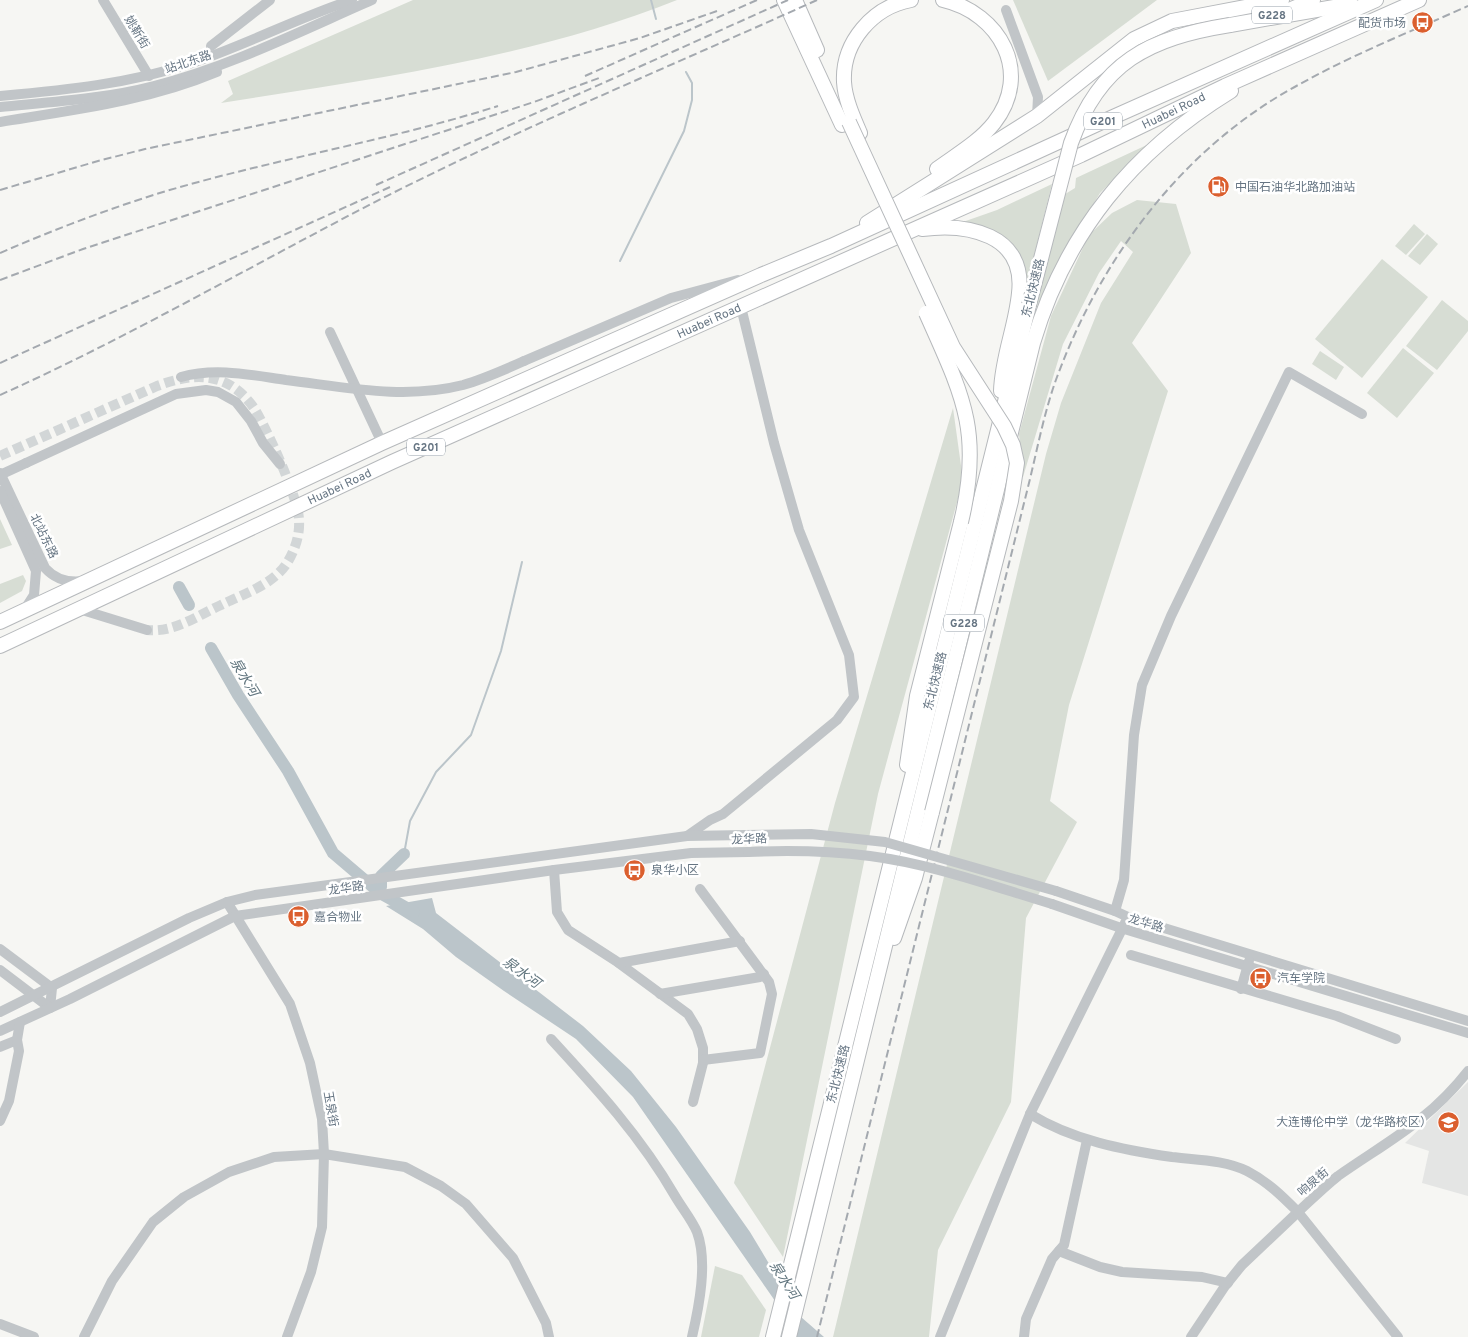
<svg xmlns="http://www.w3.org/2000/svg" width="1468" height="1337" viewBox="0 0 1468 1337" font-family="Overpass,'Noto Sans SC',sans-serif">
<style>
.built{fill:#e4e5e4}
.green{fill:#d7ddd4}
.water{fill:#bbc5ca}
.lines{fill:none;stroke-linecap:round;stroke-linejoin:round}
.stream{stroke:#bbc5ca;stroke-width:2}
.river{stroke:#bbc5ca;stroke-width:12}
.minor-tunnel{stroke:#d2d6d7;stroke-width:10;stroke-dasharray:10 5;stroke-linecap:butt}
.highway-casing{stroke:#b6b9bc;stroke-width:16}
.minor{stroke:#c1c5c8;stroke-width:10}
.highway{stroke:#fff;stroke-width:14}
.rail{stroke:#a4a9af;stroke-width:2;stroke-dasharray:8 4;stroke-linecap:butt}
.highway-bridge-casing{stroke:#b6b9bc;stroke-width:16;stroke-linecap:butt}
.minor-bridge{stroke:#c1c5c8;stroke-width:10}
.highway-bridge{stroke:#fff;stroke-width:14}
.labels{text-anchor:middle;stroke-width:5;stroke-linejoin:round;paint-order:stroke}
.shield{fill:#fff;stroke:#949ea8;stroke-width:1}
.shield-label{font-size:11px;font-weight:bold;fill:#667583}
.poi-label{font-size:12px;fill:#667583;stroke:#fff;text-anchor:start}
.street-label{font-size:12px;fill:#667583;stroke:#fff}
.water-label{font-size:14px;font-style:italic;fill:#62767f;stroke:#fff}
</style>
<rect width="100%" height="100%" fill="#f6f6f3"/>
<path class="built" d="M 1468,1082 L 1468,1196 L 1422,1183 L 1429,1151 L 1405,1143 Z"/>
<g class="green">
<path d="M 413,0 L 677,0 C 532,58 374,79 221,103 L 233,94 L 228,81 Z"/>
<path d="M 1013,0 L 1157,0 L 1048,81 Z"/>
<path d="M 1151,143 L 1100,193 L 1060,260 L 1036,308 L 1062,196 L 1075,188 L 1076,178 Z"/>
<path d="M 1052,184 L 1025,292 L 1022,267 L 960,223 L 997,210 Z"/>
<path d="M 1137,200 L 1176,204 L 1191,253 L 1132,343 L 1168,391 L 1069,705 L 1050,801 L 1077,822 L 1026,918 L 1011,1102 L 938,1250 L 929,1337 L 833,1337 L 1046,454 L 1061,403 L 1101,303 L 1133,252 L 1121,241 L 1099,273 L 1063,344 L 1023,477 L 1019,434 L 1051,316 L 1089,235 L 1112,213 Z"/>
<path d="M 1414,224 L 1425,234 L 1406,255 L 1395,246 Z"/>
<path d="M 1427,234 L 1438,244 L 1420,265 L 1408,256 Z"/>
<path d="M 1382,259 L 1428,297 L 1362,378 L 1315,339 Z"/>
<path d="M 1442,300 L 1468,321 L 1468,331 L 1437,370 L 1406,346 Z"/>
<path d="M 1403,348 L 1434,373 L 1397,418 L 1367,393 Z"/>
<path d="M 1320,351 L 1344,367 L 1336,380 L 1312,364 Z"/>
<path d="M 953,408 L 963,480 L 878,794 L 783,1257 L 734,1183 L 835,803 Z"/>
<path d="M 0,519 L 12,545 L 0,549 Z"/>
<path d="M 23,575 L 26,581 L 22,591 L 0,603 L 0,584 Z"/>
<path d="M 715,1266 L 742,1275 L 766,1310 L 759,1337 L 701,1337 Z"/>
</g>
<path class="water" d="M 432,898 L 436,913 L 583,1026 L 631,1071 L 676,1127 L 750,1232 L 801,1317 L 824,1337 L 797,1337 L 773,1298 L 633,1097 L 576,1039 L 504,991 L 456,957 L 423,929 L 386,906 Z"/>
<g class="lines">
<g class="stream">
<path d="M 651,0 L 656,19"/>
<path d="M 620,261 L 684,131 L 692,100 L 692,83 L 686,72"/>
<path d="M 404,854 L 410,821 L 436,772 L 471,735 L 501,651 L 522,562"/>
</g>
<g class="river">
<path d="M 179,587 L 189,605"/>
<path d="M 211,648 L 238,695 L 288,771 L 333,853 L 380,893 L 414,912"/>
<path d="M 381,887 L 381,876 L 404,854"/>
</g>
<path class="minor-tunnel" d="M 0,456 L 157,386 C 179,378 203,372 226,383 C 237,388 247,398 254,408 C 266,427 299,499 299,520 C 300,535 295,550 287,563 C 273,585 243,594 221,605 C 197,616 173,633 147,630"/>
<defs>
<g id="highway">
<path d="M 784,0 L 842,125"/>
<path d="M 795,0 L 817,50"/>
<path d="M 1289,10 L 1313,0"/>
<path d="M 1230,25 L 1351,4"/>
<path d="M 860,133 C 853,117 845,99 844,82 C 842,42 873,7 911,0"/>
<path d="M 937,169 C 956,155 979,142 994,123 C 1033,73 1000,13 943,0"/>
<path d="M 867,223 L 1037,116 L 1134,39 L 1172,21 L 1282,0"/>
<path d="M 922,229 C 967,223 1026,234 1019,293 C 1016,326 1002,357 1001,391"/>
<path d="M 0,622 L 382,443 L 761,275 L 831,246 L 1113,117 L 1376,0"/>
<path id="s1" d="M 0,646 L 392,462 L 1081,155 L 1225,86 L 1419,0"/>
<path d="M 907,765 L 917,696 L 961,522"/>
<path d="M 894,938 L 915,878 L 932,812"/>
<path d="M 773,1337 L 1029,305"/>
<path d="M 789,1337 L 1033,343 C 1066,232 1132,152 1231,91"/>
</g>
</defs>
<use href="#highway" class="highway-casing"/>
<g class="minor">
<path d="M 103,0 L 149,76"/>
<path d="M 1006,10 L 1038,97 L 1037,116"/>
<path d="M 211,46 L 270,0"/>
<path d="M 0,96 C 65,90 129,84 192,63 C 246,45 297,18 352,0"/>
<path d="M 0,107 C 51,102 104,99 154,86 C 229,67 301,31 372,0"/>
<path d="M 0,122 C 74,110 148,101 217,72"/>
<path d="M 330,332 L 382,443"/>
<path d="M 524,361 L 671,298 L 738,280"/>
<path d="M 0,473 L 45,568 C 55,579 68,583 83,581"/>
<path d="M 0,475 L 26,463"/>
<path d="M 0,491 L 36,571 L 34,595 L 25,609"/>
<path d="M 79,609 L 147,630"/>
<path d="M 687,836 L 710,820 L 723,814 L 837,720 L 854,697 L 849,655 L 799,530 L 774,443 L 741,307"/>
<path d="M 554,870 L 557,912 L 568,930 L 616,961 L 688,1014 L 697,1029 L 703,1048 L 703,1063 L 693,1102"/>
<path d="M 700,889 L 769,982 L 772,994 L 760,1053 L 703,1060"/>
<path d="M 1056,891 L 1115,911 L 1128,917 L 1468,1021"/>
<path d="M 227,902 L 290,1004 L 310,1063 L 322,1119 L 324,1154 L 322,1227 L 311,1272 L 287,1337"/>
<path d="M 1052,904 L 1121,928 L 1468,1033"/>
<path d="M 1115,911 L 1124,880 L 1134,735 L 1142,685 L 1171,616 L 1289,372 L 1362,414"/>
<path d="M 0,949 L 52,988 L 50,1008"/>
<path d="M 1131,955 L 1337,1016 L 1396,1039"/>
<path d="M 619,963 L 740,941"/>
<path d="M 0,970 L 50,1008"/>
<path d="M 1241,989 L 1249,961"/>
<path d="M 660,994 L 760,977 L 764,974"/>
<path d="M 0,1012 L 189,918 L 227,902 L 255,895 L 687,836 L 745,835"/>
<path d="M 0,1031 L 70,999 L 235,916 L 554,870 L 691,853 L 748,852"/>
<path d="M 551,1039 C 597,1089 641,1137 675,1196 C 682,1208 692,1220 697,1232 C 708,1262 699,1307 692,1337"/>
<path d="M 0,1047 L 17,1040"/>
<path d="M 1030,1114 C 1072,1140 1123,1150 1172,1157 C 1197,1160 1225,1160 1247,1171 C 1268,1182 1282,1196 1298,1212 L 1242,1265 L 1225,1286 L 1191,1337"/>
<path d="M 0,1121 L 9,1101 L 19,1051 L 17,1040 L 20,1022"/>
<path d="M 1059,1251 L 1100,1267 L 1122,1272 L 1202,1277 L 1228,1283"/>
<path d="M 0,1324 L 34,1337"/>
<path d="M 84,1337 L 112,1281 L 153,1222 L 184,1197 L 229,1172 L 274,1157 L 324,1154 L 405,1167 L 441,1186 L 466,1204 L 513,1258 L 546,1323 L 549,1337"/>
<path d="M 940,1337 L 1030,1114 L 1128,917"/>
<path d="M 1024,1337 L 1026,1319 L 1052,1259 L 1064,1245 L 1087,1140"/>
<path d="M 1398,1337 L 1298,1212 C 1311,1200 1324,1187 1338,1176 C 1388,1141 1429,1121 1468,1071"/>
</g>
<use href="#highway" class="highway"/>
<g class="rail">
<path d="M 585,76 L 757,0"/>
<path d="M 376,185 L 788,0"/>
<path d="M 0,190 L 98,161 L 145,149 L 516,72 L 640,38 L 717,11"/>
<path d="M 0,253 C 53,230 108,209 163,192 C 274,159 388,141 498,106"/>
<path d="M 0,280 L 83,249 L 534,102 L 599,78"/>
<path d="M 0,363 L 390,187"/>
<path d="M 0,395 C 127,338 249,267 373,203 C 518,129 669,67 817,0"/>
<path d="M 817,1337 L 1028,487 C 1037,451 1044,412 1057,377 C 1102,256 1184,146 1300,84 C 1354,54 1412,31 1468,6"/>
</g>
<defs>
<g id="highway-bridge">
<path d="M 849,122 L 953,347 L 1004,426 L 1013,445 L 1017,463 L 1011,501 L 932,812"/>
<path d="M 1029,305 L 1071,143 C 1100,62 1149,38 1230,25"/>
<path d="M 926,313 C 962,394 983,431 961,522"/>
</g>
</defs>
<use href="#highway-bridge" class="highway-bridge-casing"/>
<g class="minor-bridge">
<path d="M 181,377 C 216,367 251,375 286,380 C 345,387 404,400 463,385 C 484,379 504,370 524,361"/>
<path d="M 26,463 L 176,394 L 206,390 L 218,392 L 236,402 L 251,421 L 263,443 L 280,464"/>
<path d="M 745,835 L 811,834 L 885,842 L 1056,891"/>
<path d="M 748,852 C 789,850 830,851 870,856 C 932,864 992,886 1052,904"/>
</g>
<use href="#highway-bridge" class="highway-bridge"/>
</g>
<defs>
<symbol id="bus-disc" viewBox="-11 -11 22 22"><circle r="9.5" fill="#db5f2e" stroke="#fff"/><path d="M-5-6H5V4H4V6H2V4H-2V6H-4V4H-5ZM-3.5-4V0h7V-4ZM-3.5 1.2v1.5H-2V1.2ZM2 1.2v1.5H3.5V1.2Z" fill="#fff"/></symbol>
<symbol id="fuel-disc" viewBox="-11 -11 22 22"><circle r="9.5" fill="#db5f2e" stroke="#fff"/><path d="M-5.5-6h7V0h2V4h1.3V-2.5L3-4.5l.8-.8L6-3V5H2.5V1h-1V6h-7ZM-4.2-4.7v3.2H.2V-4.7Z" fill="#fff"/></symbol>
<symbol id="school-disc" viewBox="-11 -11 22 22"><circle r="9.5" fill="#db5f2e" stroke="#fff"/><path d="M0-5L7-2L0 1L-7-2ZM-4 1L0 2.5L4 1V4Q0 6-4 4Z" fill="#fff"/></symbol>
</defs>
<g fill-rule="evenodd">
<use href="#bus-disc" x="1410" y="10" width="25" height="25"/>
<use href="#fuel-disc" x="1206" y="174" width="25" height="25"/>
<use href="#bus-disc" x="622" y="858" width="25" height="25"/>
<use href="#bus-disc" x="286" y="904" width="25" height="25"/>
<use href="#bus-disc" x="1248" y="966" width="25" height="25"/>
<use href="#school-disc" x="1436" y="1110" width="25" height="25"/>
</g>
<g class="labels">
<g class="shield">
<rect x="1252" y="6.5" width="40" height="17" rx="4"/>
<rect x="1084" y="112.5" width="38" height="17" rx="4"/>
<rect x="407" y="438.5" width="38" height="17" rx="4"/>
<rect x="944" y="614.5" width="40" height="17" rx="4"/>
</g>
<g class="shield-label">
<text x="1272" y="19">G228</text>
<text x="1103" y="125">G201</text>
<text x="426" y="451">G201</text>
<text x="964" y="627">G228</text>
</g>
<g class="poi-label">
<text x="1406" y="27" text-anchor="end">配货市场</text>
<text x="1235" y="191">中国石油华北路加油站</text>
<text x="651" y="874">泉华小区</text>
<text x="314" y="921">嘉合物业</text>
<text x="1277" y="982">汽车学院</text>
<text x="1432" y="1126" text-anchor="end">大连博伦中学（龙华路校区）</text>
</g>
<g class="street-label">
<text transform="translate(137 32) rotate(59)" y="4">姚靳街</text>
<text transform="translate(188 62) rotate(-19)" y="4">站北东路</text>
<text dy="4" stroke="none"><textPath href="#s1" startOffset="1290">Huabei Road</textPath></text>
<text transform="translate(1033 288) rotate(-76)" y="4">东北快速路</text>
<text dy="4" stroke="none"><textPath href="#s1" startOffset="780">Huabei Road</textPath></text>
<text dy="4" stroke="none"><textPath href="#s1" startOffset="375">Huabei Road</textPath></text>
<text transform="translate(44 536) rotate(64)" y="4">北站东路</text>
<text transform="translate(935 681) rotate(-76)" y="4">东北快速路</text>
<text transform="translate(749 839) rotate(-2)" y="4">龙华路</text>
<text transform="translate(346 888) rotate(-8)" y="4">龙华路</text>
<text transform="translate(1146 923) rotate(17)" y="4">龙华路</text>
<text transform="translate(838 1074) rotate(-76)" y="4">东北快速路</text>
<text transform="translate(331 1109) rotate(80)" y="4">玉泉街</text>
<text transform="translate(1313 1182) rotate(-41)" y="4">响泉街</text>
</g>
<g class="water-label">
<text transform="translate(245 677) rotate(59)" y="5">泉水河</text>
<text transform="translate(522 972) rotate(36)" y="5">泉水河</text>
<text transform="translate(785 1280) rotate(57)" y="5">泉水河</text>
</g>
</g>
</svg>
